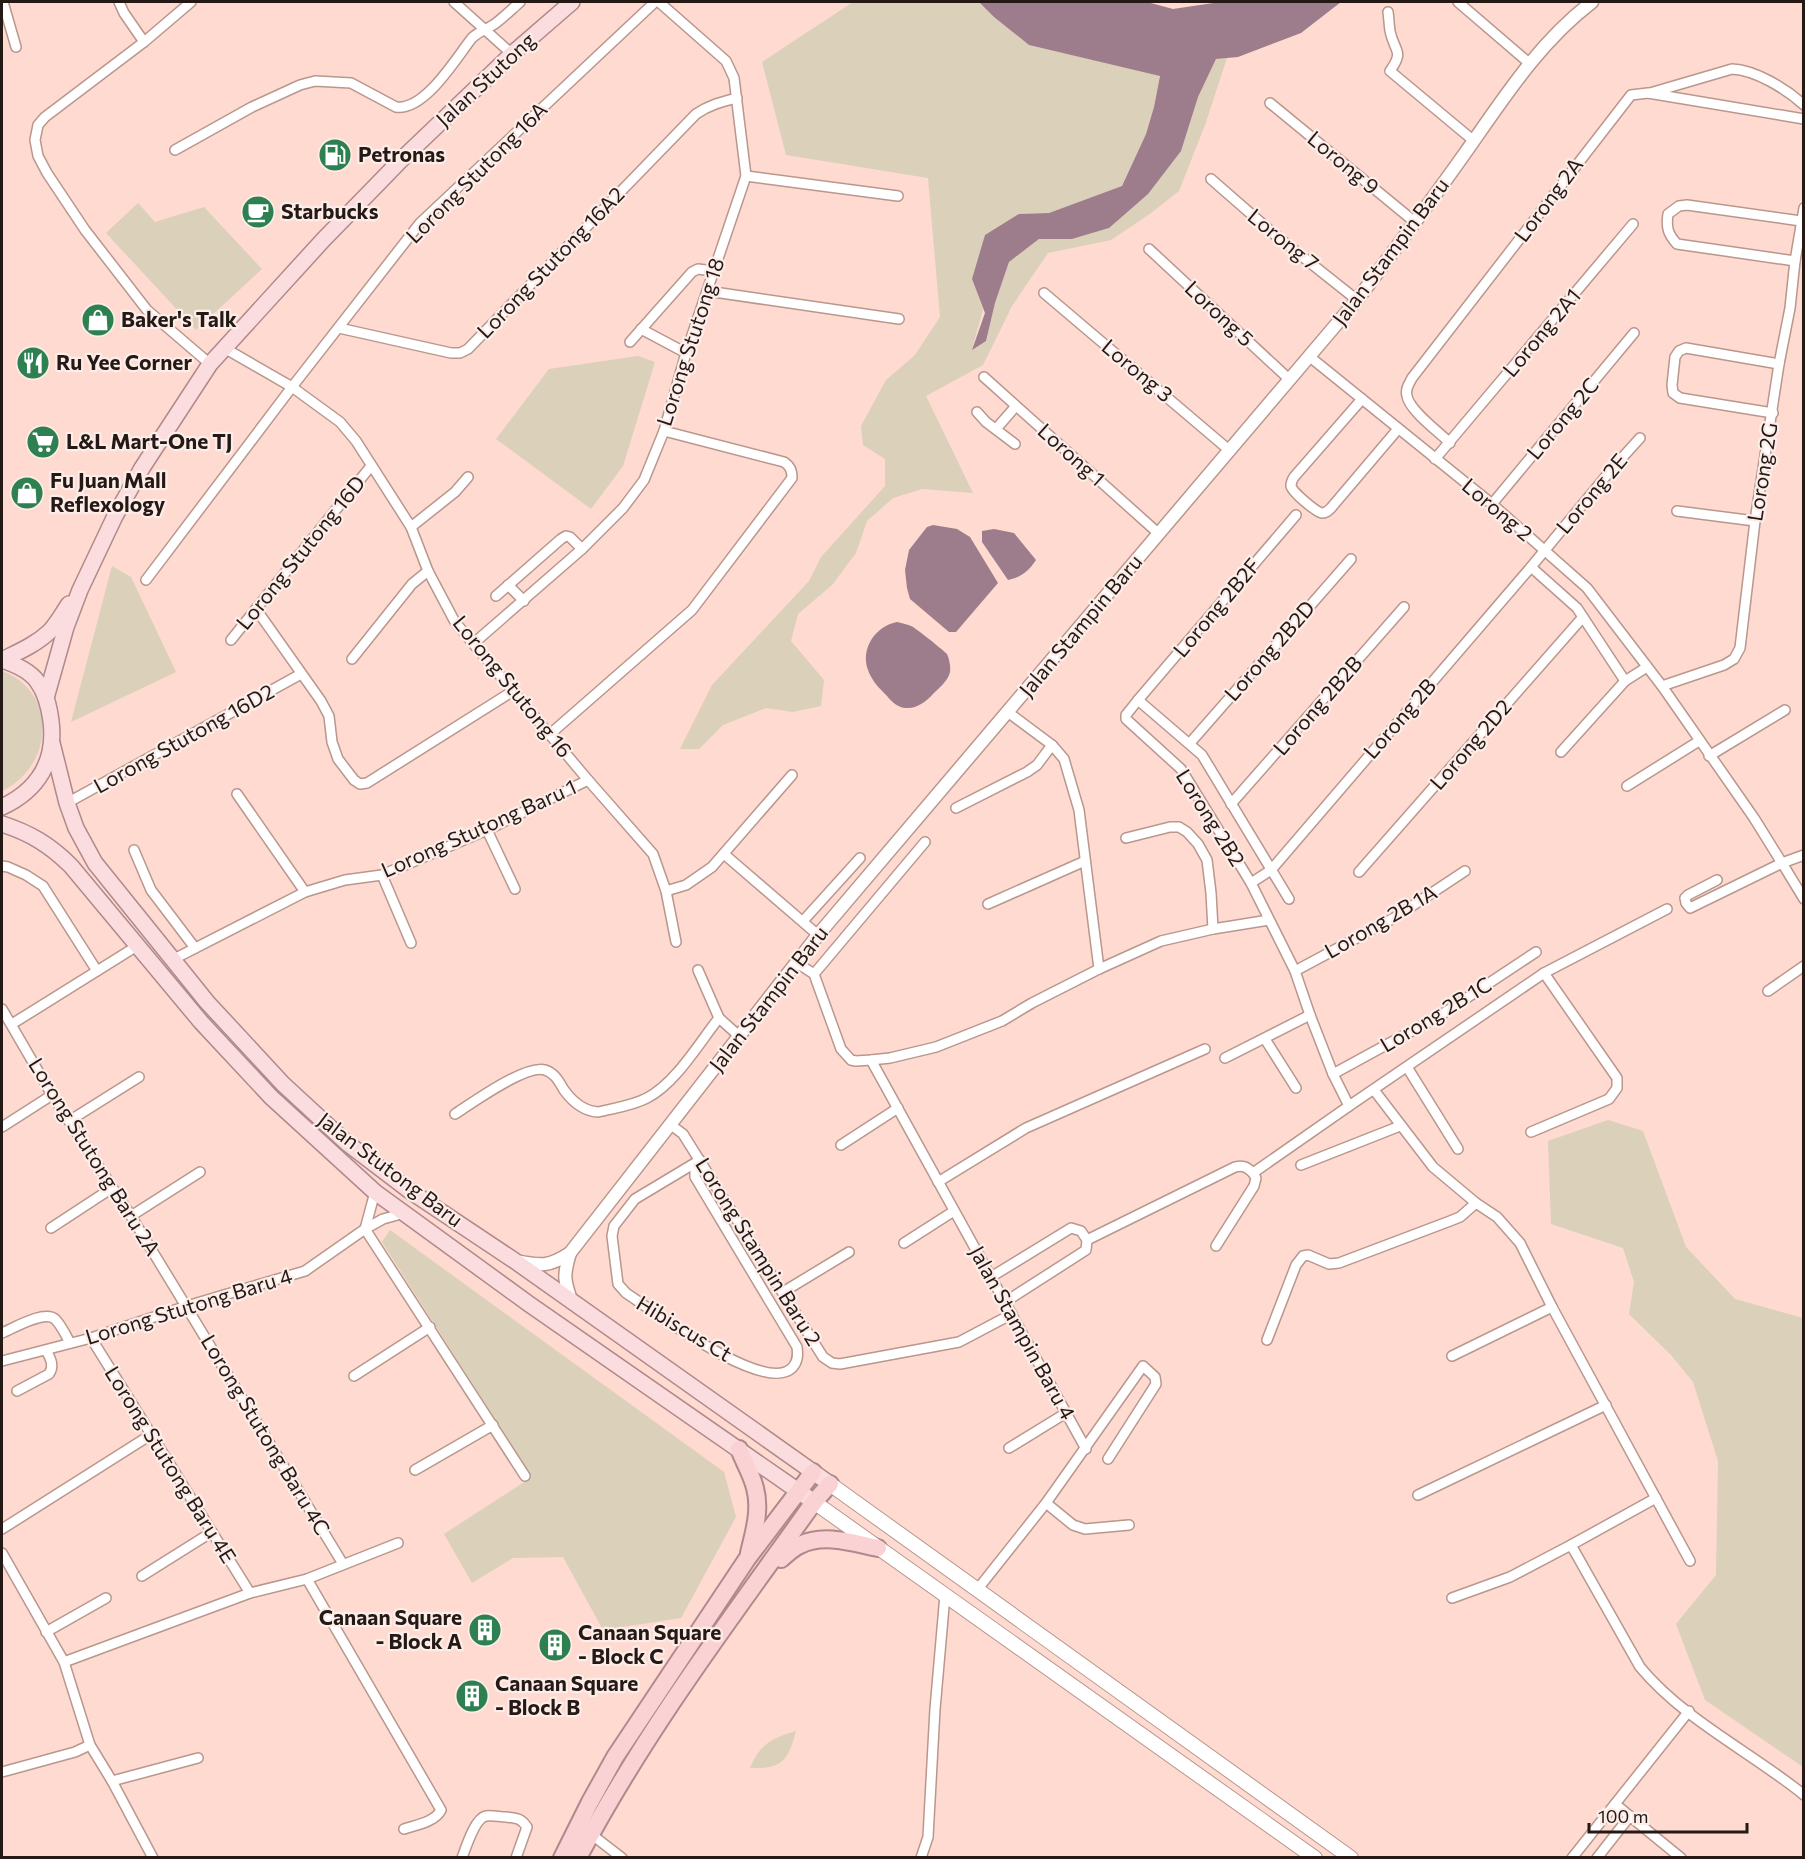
<svg xmlns="http://www.w3.org/2000/svg" width="1805" height="1859" viewBox="0 0 1805 1859" font-family="Commissioner,sans-serif">
<style>
.green{fill:#dbd0b9}
.water{fill:#9d7d8c}
.lines{fill:none;stroke-linecap:round;stroke-linejoin:round}
.minor-casing{stroke:#b9978d;stroke-width:12}
.tertiary-casing{stroke:#b9978d;stroke-width:15}
.secondary-casing{stroke:#b9978d;stroke-width:16}
.primary-casing{stroke:#af898b;stroke-width:18}
.trunk-casing{stroke:#af898b;stroke-width:20}
.minor{stroke:#fff;stroke-width:9}
.tertiary{stroke:#fff;stroke-width:12}
.secondary{stroke:#fff;stroke-width:14}
.primary{stroke:#fbdddf;stroke-width:15}
.trunk{stroke:#fad2d4;stroke-width:16}
.labels{text-anchor:middle;stroke-width:4.5;stroke-linejoin:round;paint-order:stroke}
.street-label{font-size:21px;fill:#251915;stroke:#fcede9}
.poi-label{font-size:21px;font-weight:bold;fill:#251915;stroke:#fcede9;text-anchor:start}
</style>
<rect width="100%" height="100%" fill="#fedad0"/>
<g class="green">
<path d="M 853,2 L 979,2 L 994,17 L 1029,45 L 1160,75 L 1154,107 L 1146,134 L 1122,186 L 1049,213 L 1019,214 L 972,279 L 983,309 L 972,349 L 986,341 L 995,303 L 1009,262 L 1039,239 L 1072,239 L 1109,228 L 1198,97 L 1216,59 L 1227,58 L 1205,125 L 1179,191 L 1151,213 L 1111,240 L 1048,253 L 1012,306 L 983,365 L 926,396 L 973,493 L 922,489 L 893,498 L 867,521 L 856,553 L 832,585 L 798,614 L 791,641 L 824,680 L 821,706 L 793,712 L 766,708 L 723,725 L 699,749 L 680,749 L 712,685 L 809,581 L 821,557 L 885,486 L 885,459 L 863,445 L 861,426 L 886,380 L 915,355 L 940,317 L 928,178 L 786,155 L 762,62 Z"/>
<path d="M 138,203 L 155,222 L 204,207 L 262,269 L 196,330 L 106,233 Z"/>
<path d="M 638,356 L 655,362 L 623,466 L 591,509 L 496,439 L 549,369 Z"/>
<path d="M 112,566 L 131,577 L 176,672 L 71,722 Z"/>
<path d="M 2,671 C 58,692 54,766 2,791 Z"/>
<path d="M 1608,1120 L 1643,1131 L 1686,1247 L 1735,1299 L 1803,1318 L 1803,1767 L 1705,1700 L 1676,1624 L 1716,1575 L 1718,1461 L 1693,1382 L 1671,1355 L 1629,1314 L 1634,1282 L 1623,1248 L 1551,1224 L 1548,1141 Z"/>
<path d="M 390,1230 L 724,1472 L 736,1517 L 681,1618 L 603,1630 L 563,1557 L 513,1558 L 472,1583 L 444,1534 L 532,1477 L 382,1242 Z"/>
<path d="M 796,1731 C 788,1761 782,1769 750,1768 C 760,1744 772,1738 796,1731 Z"/>
</g>
<g class="water">
<path d="M 979,2 L 1147,2 L 1173,9 L 1220,2 L 1341,2 L 1301,33 L 1238,57 L 1216,59 L 1198,97 L 1181,151 L 1148,194 L 1109,228 L 1072,239 L 1039,239 L 1009,262 L 995,303 L 986,341 L 972,350 L 985,313 L 972,279 L 985,235 L 1019,214 L 1049,213 L 1122,186 L 1146,134 L 1154,107 L 1160,76 L 1029,45 L 994,17 Z"/>
<path d="M 933,525 L 957,529 L 970,537 L 998,583 L 956,632 L 949,632 L 910,599 L 907,588 L 905,570 L 909,550 L 927,527 Z"/>
<path d="M 994,529 L 1014,533 L 1036,560 C 1028,572 1021,577 1008,580 L 982,542 L 982,531 Z"/>
<path d="M 897,622 C 901,623 907,624 911,626 C 916,628 943,650 947,654 C 949,658 951,667 950,672 C 948,681 939,688 933,694 C 926,702 916,709 906,708 C 898,708 891,701 887,696 C 879,688 872,681 868,670 C 860,648 876,626 897,622 Z"/>
</g>
<g class="lines">
<defs>
<g id="minor">
<path d="M 3,2 L 16,47"/>
<path d="M 119,2 L 124,13 L 144,42"/>
<path d="M 191,2 L 144,42 L 45,117 L 38,125 L 35,140 L 38,156 L 47,173 L 85,230 L 147,310 L 210,364"/>
<path d="M 454,2 L 512,54"/>
<path d="M 1458,2 L 1529,63"/>
<path d="M 1388,12 C 1389,18 1389,25 1390,31 C 1394,52 1405,50 1390,71 L 1474,141"/>
<path d="M 1650,93 L 1732,69 C 1756,70 1786,89 1804,105"/>
<path d="M 1270,103 L 1416,223"/>
<path d="M 175,150 L 252,107 L 300,85 L 315,81 L 351,83 L 396,107 C 425,111 456,58 472,38 C 479,31 488,29 496,23 C 504,17 512,9 520,2"/>
<path d="M 746,176 L 898,196"/>
<path d="M 1211,179 L 1274,234 L 1357,300"/>
<path d="M 1149,249 L 1290,380"/>
<path d="M 1795,261 L 1677,244 C 1668,234 1666,228 1668,214 L 1679,206 L 1687,205 L 1801,221"/>
<path d="M 707,291 L 899,319"/>
<path d="M 1044,293 L 1229,450"/>
<path d="M 339,328 L 451,353 L 460,353 L 468,349 L 696,114 C 709,105 721,102 737,98"/>
<path d="M 641,329 L 686,353"/>
<path d="M 630,342 L 692,272 L 698,269 L 713,271"/>
<path d="M 226,349 L 292,387 L 340,422 L 356,441 L 411,527 L 428,571 L 455,622 L 588,780 L 653,854 L 666,891 L 676,942"/>
<path d="M 1310,357 L 1492,504 L 1587,588 L 1662,686 L 1754,818 L 1782,863 L 1804,855"/>
<path d="M 984,377 L 1158,533"/>
<path d="M 1362,399 L 1294,477 C 1292,480 1291,482 1291,486 C 1292,492 1316,512 1322,513 C 1326,513 1328,511 1331,508 L 1398,429"/>
<path d="M 977,412 L 986,422 L 1015,444"/>
<path d="M 1773,413 L 1680,398 L 1673,393 L 1672,385 L 1675,357 L 1679,351 L 1686,348 L 1779,364"/>
<path d="M 996,429 L 1016,406"/>
<path d="M 1450,443 C 1439,432 1409,410 1407,396 C 1405,389 1409,384 1412,378 L 1631,95 L 1648,93 L 1804,119"/>
<path d="M 1435,459 L 1633,224"/>
<path d="M 1492,504 L 1634,333"/>
<path d="M 1677,511 L 1755,521"/>
<path d="M 1296,515 L 1138,700 L 1126,715 L 1126,719 L 1181,769 L 1251,883 L 1295,971 L 1310,1015 L 1333,1074 L 1349,1106 L 1544,973 L 1617,1078 L 1617,1088 L 1609,1099 L 1531,1132"/>
<path d="M 411,527 L 455,492 L 468,477"/>
<path d="M 1531,567 L 1577,608 L 1625,681"/>
<path d="M 146,580 L 292,387 L 420,223 L 655,2"/>
<path d="M 508,585 L 524,601"/>
<path d="M 496,596 L 561,539 L 566,536 L 570,537 L 582,549"/>
<path d="M 256,609 L 321,701 L 329,716 L 332,742 L 338,759 L 354,780 L 360,784 L 367,783 L 513,691"/>
<path d="M 231,640 L 371,466"/>
<path d="M 474,643 L 582,549 L 623,508 L 644,480 L 664,431 L 686,353 L 746,176 L 734,78 L 726,61 L 659,2"/>
<path d="M 352,659 L 412,584 L 428,571"/>
<path d="M 1662,686 L 1724,665 L 1734,659 L 1740,648 L 1755,521 L 1779,364 L 1790,308 L 1795,261 L 1804,208"/>
<path d="M 1138,700 L 1202,755 L 1289,899"/>
<path d="M 1009,713 L 1052,745 L 1064,759 L 1079,810 L 1099,969"/>
<path d="M 549,735 L 692,610 L 792,478 C 792,470 790,466 784,462 L 664,431"/>
<path d="M 1190,743 L 1351,559"/>
<path d="M 1561,752 L 1625,681 L 1647,667"/>
<path d="M 1709,756 L 1785,710"/>
<path d="M 1627,786 L 1699,741"/>
<path d="M 237,794 L 305,892"/>
<path d="M 67,803 L 301,674"/>
<path d="M 1231,804 L 1404,607"/>
<path d="M 956,808 L 1027,772 L 1037,765 L 1052,745"/>
<path d="M 487,830 L 515,889"/>
<path d="M 1126,838 L 1170,827 L 1179,827 L 1187,832 L 1198,844 L 1207,860 L 1211,893 L 1213,929"/>
<path d="M 134,850 L 151,890 L 195,948"/>
<path d="M 724,854 L 818,935"/>
<path d="M 2,866 L 8,867 L 26,875 L 43,886 L 97,971"/>
<path d="M 1359,872 L 1583,617"/>
<path d="M 382,875 L 411,943"/>
<path d="M 1717,880 L 1688,895 L 1685,898 L 1686,903 L 1690,908 L 1782,863 L 1804,899"/>
<path d="M 1251,883 L 1271,870 L 1531,567 L 1611,470 L 1640,438"/>
<path d="M 666,891 L 686,885 L 712,867 L 792,775"/>
<path d="M 988,904 L 1085,861"/>
<path d="M 803,921 L 860,858"/>
<path d="M 172,960 L 305,892 L 345,880 L 382,875 L 487,830 L 588,780"/>
<path d="M 797,963 L 814,974 L 841,1049 L 851,1060 L 856,1061 L 871,1060 L 890,1058 L 936,1047 L 1002,1021 L 1032,1003 L 1099,969 L 1161,941 L 1213,929 L 1269,920"/>
<path d="M 1295,971 L 1394,918 L 1465,871"/>
<path d="M 1544,973 L 1667,909"/>
<path d="M 814,974 L 925,842"/>
<path d="M 1768,991 L 1804,966"/>
<path d="M 2,1009 L 52,1095 L 131,1216 L 343,1564"/>
<path d="M 719,1018 L 739,1036"/>
<path d="M 12,1024 L 137,946"/>
<path d="M 1265,1039 L 1296,1088"/>
<path d="M 1225,1058 L 1310,1015"/>
<path d="M 871,1060 L 1086,1449"/>
<path d="M 1407,1067 L 1458,1149"/>
<path d="M 1333,1074 L 1441,1015 L 1536,952"/>
<path d="M 1374,1090 L 1433,1167 L 1476,1203 L 1497,1217 L 1520,1243 L 1552,1307 L 1690,1561"/>
<path d="M 455,1114 C 472,1103 526,1064 545,1070 C 555,1073 559,1082 564,1090 C 572,1101 583,1111 598,1112 C 614,1108 632,1106 647,1098 C 676,1083 699,1043 719,1018 L 698,970"/>
<path d="M 69,1121 L 139,1077"/>
<path d="M 671,1125 L 683,1134 L 823,1357 L 832,1363 L 840,1364 L 959,1342 L 1012,1314"/>
<path d="M 2,1127 L 52,1095"/>
<path d="M 841,1145 L 898,1108"/>
<path d="M 700,1160 L 635,1199 L 614,1226 L 612,1236 L 618,1284 L 626,1293 C 652,1310 764,1395 792,1368 C 798,1362 798,1355 797,1347 L 695,1177 L 695,1172 L 703,1166"/>
<path d="M 1301,1165 L 1400,1126"/>
<path d="M 1253,1173 L 1349,1106"/>
<path d="M 938,1182 L 1026,1128 L 1205,1049"/>
<path d="M 131,1216 L 200,1172"/>
<path d="M 51,1228 L 112,1188"/>
<path d="M 365,1229 L 525,1476"/>
<path d="M 365,1229 L 375,1192"/>
<path d="M 1087,1240 L 1235,1167 C 1243,1165 1247,1167 1253,1173"/>
<path d="M 904,1243 L 954,1211"/>
<path d="M 1216,1246 L 1254,1186 L 1256,1178 L 1253,1173"/>
<path d="M 991,1277 L 1071,1228 L 1081,1231 L 1087,1240 L 1086,1250 L 1005,1302"/>
<path d="M 783,1292 L 849,1252"/>
<path d="M 2,1333 C 14,1328 44,1310 55,1319 C 61,1325 66,1335 70,1343"/>
<path d="M 91,1338 L 250,1593"/>
<path d="M 1267,1340 L 1296,1265 L 1303,1256 L 1308,1255 L 1329,1264 L 1339,1263 L 1450,1221 L 1460,1217 L 1476,1203"/>
<path d="M 1452,1356 L 1552,1307"/>
<path d="M 2,1361 L 91,1338 L 187,1306 L 305,1271 L 365,1229 L 383,1219 L 401,1214 L 407,1216"/>
<path d="M 354,1376 L 430,1327"/>
<path d="M 17,1391 L 49,1374 C 55,1365 50,1358 46,1350"/>
<path d="M 1009,1448 L 1066,1413"/>
<path d="M 415,1470 L 493,1425"/>
<path d="M 1418,1495 L 1606,1405"/>
<path d="M 1046,1503 L 1073,1525 L 1085,1529 L 1129,1525"/>
<path d="M 2,1529 L 152,1434"/>
<path d="M 1571,1545 L 1656,1498"/>
<path d="M 2,1553 L 64,1662 L 90,1745 L 75,1752 L 2,1772"/>
<path d="M 142,1576 L 212,1532"/>
<path d="M 307,1579 L 398,1543"/>
<path d="M 977,1590 L 1046,1503 L 1143,1366 L 1155,1377 L 1156,1384 L 1108,1459"/>
<path d="M 1452,1598 L 1510,1577 L 1571,1545 L 1640,1667 C 1684,1720 1751,1752 1804,1795"/>
<path d="M 46,1632 L 106,1598"/>
<path d="M 64,1662 L 250,1593 L 307,1579 L 441,1810 C 435,1822 416,1825 404,1829"/>
<path d="M 90,1745 L 112,1781 L 153,1858"/>
<path d="M 112,1781 L 198,1758"/>
<path d="M 1615,1804 L 1681,1858"/>
<path d="M 591,1834 L 622,1858"/>
<path d="M 462,1858 C 466,1847 475,1818 486,1816 C 492,1815 500,1817 506,1817 C 516,1818 521,1818 527,1827 L 516,1858"/>
<path d="M 921,1858 L 928,1837 L 935,1709 L 945,1595"/>
<path d="M 1572,1858 L 1689,1711"/>
<path d="M 1597,1858 L 1630,1816"/>
</g>
<g id="tertiary">
<path d="M 570,1253 C 563,1276 564,1280 572,1303"/>
<path d="M 516,1261 C 541,1266 549,1267 570,1253 L 818,935 L 1357,300 C 1393,252 1429,204 1463,156 C 1502,101 1538,43 1592,2"/>
</g>
<g id="secondary">
<path d="M 830,1484 L 1351,1858"/>
<path d="M 814,1502 L 1315,1858"/>
</g>
<g id="primary">
<path d="M 2,660 C 14,664 29,670 37,681 C 46,693 49,706 51,721 C 56,761 38,790 2,807"/>
<path d="M 2,660 C 18,652 35,645 49,632 C 57,624 62,614 69,604"/>
<path d="M 46,698 L 66,627 L 80,590 L 115,516 L 142,468 L 210,364 L 324,239 L 401,160 L 512,54 L 572,2"/>
<path d="M 52,743 L 67,803 L 76,828 L 95,863 L 207,1002 L 283,1084 L 347,1143 L 410,1191 L 515,1261 L 830,1484"/>
<path d="M 2,824 C 30,833 50,845 71,866 L 201,1022 L 271,1097 L 375,1192 L 529,1304 L 814,1502"/>
</g>
<g id="trunk">
<path d="M 739,1449 C 744,1462 752,1475 755,1488 C 761,1510 754,1532 749,1553"/>
<path d="M 781,1559 C 787,1554 793,1548 800,1545 C 824,1533 853,1543 878,1548"/>
<path d="M 562,1858 L 590,1802 L 615,1757 L 747,1559 L 813,1472"/>
<path d="M 578,1858 C 645,1731 731,1618 814,1502 L 830,1484"/>
</g>
</defs>
<use href="#minor" class="minor-casing"/>
<use href="#tertiary" class="tertiary-casing"/>
<use href="#secondary" class="secondary-casing"/>
<use href="#primary" class="primary-casing"/>
<use href="#trunk" class="trunk-casing"/>
<use href="#minor" class="minor"/>
<use href="#tertiary" class="tertiary"/>
<use href="#secondary" class="secondary"/>
<use href="#primary" class="primary"/>
<use href="#trunk" class="trunk"/>
</g>
<defs>
<symbol id="fuel-disc" viewBox="-11 -11 22 22"><circle r="9.5" fill="#2f8051" stroke="#fcede9"/><path d="M-5.5-6h7V0h2V4h1.3V-2.5L3-4.5l.8-.8L6-3V5H2.5V1h-1V6h-7ZM-4.2-4.7v3.2H.2V-4.7Z" fill="#fff"/></symbol>
<symbol id="cafe-disc" viewBox="-11 -11 22 22"><circle r="9.5" fill="#2f8051" stroke="#fcede9"/><path d="M-5.5-4.5H6V0H3Q3 3.5 0 3.5H-2.5Q-5.5 3.5-5.5 0ZM3-3.2v2h1.7v-2ZM-6 4.5H4V6H-6Z" fill="#fff"/></symbol>
<symbol id="shop-disc" viewBox="-11 -11 22 22"><circle r="9.5" fill="#2f8051" stroke="#fcede9"/><path d="M-5-2.5h2.3a2.7 3.5 0 0 1 5.4 0H5L5.5 6h-11ZM-1.5-2.5h3a1.5 2.3 0 0 0-3 0Z" fill="#fff"/></symbol>
<symbol id="restaurant-disc" viewBox="-11 -11 22 22"><circle r="9.5" fill="#2f8051" stroke="#fcede9"/><path d="M-5-6h1v4h1v-4h1v4h1v-4h1v5L-1.5 .5V6h-2V.5L-5-1ZM5-6V6H3V1.5H1.5Q1.5-4 5-6Z" fill="#fff"/></symbol>
<symbol id="supermarket-disc" viewBox="-11 -11 22 22"><circle r="9.5" fill="#2f8051" stroke="#fcede9"/><path d="M-6-5.5h2.5l.6 2H6L4.5 2H-2.5L-4.4-4H-6ZM-1.5 3.2a1.3 1.3 0 1 0 .1 0ZM3 3.2a1.3 1.3 0 1 0 .1 0Z" fill="#fff"/></symbol>
<symbol id="building-disc" viewBox="-11 -11 22 22"><circle r="9.5" fill="#2f8051" stroke="#fcede9"/><path d="M-4-6H4V6H1V3H-1V6H-4ZM-2.5-4.3h1.7v1.8h-1.7ZM.8-4.3h1.7v1.8H.8ZM-2.5-1h1.7V.8h-1.7ZM.8-1h1.7V.8H.8Z" fill="#fff"/></symbol>
</defs>
<g fill-rule="evenodd">
<use href="#fuel-disc" x="316" y="136" width="38" height="38"/>
<use href="#cafe-disc" x="239" y="193" width="38" height="38"/>
<use href="#shop-disc" x="79" y="301" width="38" height="38"/>
<use href="#restaurant-disc" x="14" y="344" width="38" height="38"/>
<use href="#supermarket-disc" x="24" y="423" width="38" height="38"/>
<use href="#shop-disc" x="8" y="474" width="38" height="38"/>
<use href="#building-disc" x="466" y="1611" width="38" height="38"/>
<use href="#building-disc" x="536" y="1626" width="38" height="38"/>
<use href="#building-disc" x="453" y="1677" width="38" height="38"/>
</g>
<g class="labels">
<g class="street-label">
<text transform="translate(486 80) rotate(-43)" y="7">Jalan Stutong</text>
<text transform="translate(1343 163) rotate(40)" y="7">Lorong 9</text>
<text transform="translate(477 173) rotate(-45)" y="7">Lorong Stutong 16A</text>
<text transform="translate(1549 200) rotate(-53)" y="7">Lorong 2A</text>
<text transform="translate(1283 240) rotate(39)" y="7">Lorong 7</text>
<text transform="translate(1391 252) rotate(-53)" y="7">Jalan Stampin Baru</text>
<text transform="translate(551 263) rotate(-46)" y="7">Lorong Stutong 16A2</text>
<text transform="translate(1219 314) rotate(43)" y="7">Lorong 5</text>
<text transform="translate(1542 333) rotate(-50)" y="7">Lorong 2A1</text>
<text transform="translate(691 342) rotate(-72)" y="7">Lorong Stutong 18</text>
<text transform="translate(1137 371) rotate(40)" y="7">Lorong 3</text>
<text transform="translate(1563 419) rotate(-50)" y="7">Lorong 2C</text>
<text transform="translate(1071 455) rotate(42)" y="7">Lorong 1</text>
<text transform="translate(1763 472) rotate(-81)" y="7">Lorong 2G</text>
<text transform="translate(1592 494) rotate(-50)" y="7">Lorong 2E</text>
<text transform="translate(1497 510) rotate(40)" y="7">Lorong 2</text>
<text transform="translate(301 553) rotate(-51)" y="7">Lorong Stutong 16D</text>
<text transform="translate(1217 608) rotate(-50)" y="7">Lorong 2B2F</text>
<text transform="translate(1081 626) rotate(-50)" y="7">Jalan Stampin Baru</text>
<text transform="translate(1270 651) rotate(-49)" y="7">Lorong 2B2D</text>
<text transform="translate(512 687) rotate(51)" y="7">Lorong Stutong 16</text>
<text transform="translate(1318 706) rotate(-49)" y="7">Lorong 2B2B</text>
<text transform="translate(1400 719) rotate(-49)" y="7">Lorong 2B</text>
<text transform="translate(184 739) rotate(-29)" y="7">Lorong Stutong 16D2</text>
<text transform="translate(1471 745) rotate(-49)" y="7">Lorong 2D2</text>
<text transform="translate(1210 818) rotate(58)" y="7">Lorong 2B2</text>
<text transform="translate(479 829) rotate(-24)" y="7">Lorong Stutong Baru 1</text>
<text transform="translate(1381 922) rotate(-30)" y="7">Lorong 2B 1A</text>
<text transform="translate(769 999) rotate(-52)" y="7">Jalan Stampin Baru</text>
<text transform="translate(1436 1015) rotate(-31)" y="7">Lorong 2B 1C</text>
<text transform="translate(94 1157) rotate(58)" y="7">Lorong Stutong Baru 2A</text>
<text transform="translate(390 1170) rotate(37)" y="7">Jalan Stutong Baru</text>
<text transform="translate(758 1252) rotate(58)" y="7">Lorong Stampin Baru 2</text>
<text transform="translate(189 1307) rotate(-17)" y="7">Lorong Stutong Baru 4</text>
<text transform="translate(684 1329) rotate(31)" y="7">Hibiscus Ct</text>
<text transform="translate(1022 1333) rotate(61)" y="7">Jalan Stampin Baru 4</text>
<text transform="translate(265 1435) rotate(59)" y="7">Lorong Stutong Baru 4C</text>
<text transform="translate(170 1465) rotate(58)" y="7">Lorong Stutong Baru 4E</text>
</g>
<g class="poi-label">
<text x="358" y="162">Petronas</text>
<text x="281" y="219">Starbucks</text>
<text x="121" y="327">Baker's Talk</text>
<text x="56" y="370">Ru Yee Corner</text>
<text x="66" y="449">L&amp;L Mart-One TJ</text>
<text x="50" y="488">Fu Juan Mall<tspan x="50" dy="24">Reflexology</tspan></text>
<text x="462" y="1625" text-anchor="end">Canaan Square<tspan x="462" dy="24">- Block A</tspan></text>
<text x="578" y="1640">Canaan Square<tspan x="578" dy="24">- Block C</tspan></text>
<text x="495" y="1691">Canaan Square<tspan x="495" dy="24">- Block B</tspan></text>
</g>
</g>
<rect width="1805" height="1859" fill="none" stroke="#251915" stroke-width="6"/>
<path d="M1589 1823v9h158v-9" fill="none" stroke="#251915" stroke-width="3"/>
<text x="1598" y="1823" font-size="18" fill="#251915" stroke="#fcede9" stroke-width="4.5" paint-order="stroke">100 m</text>
</svg>
